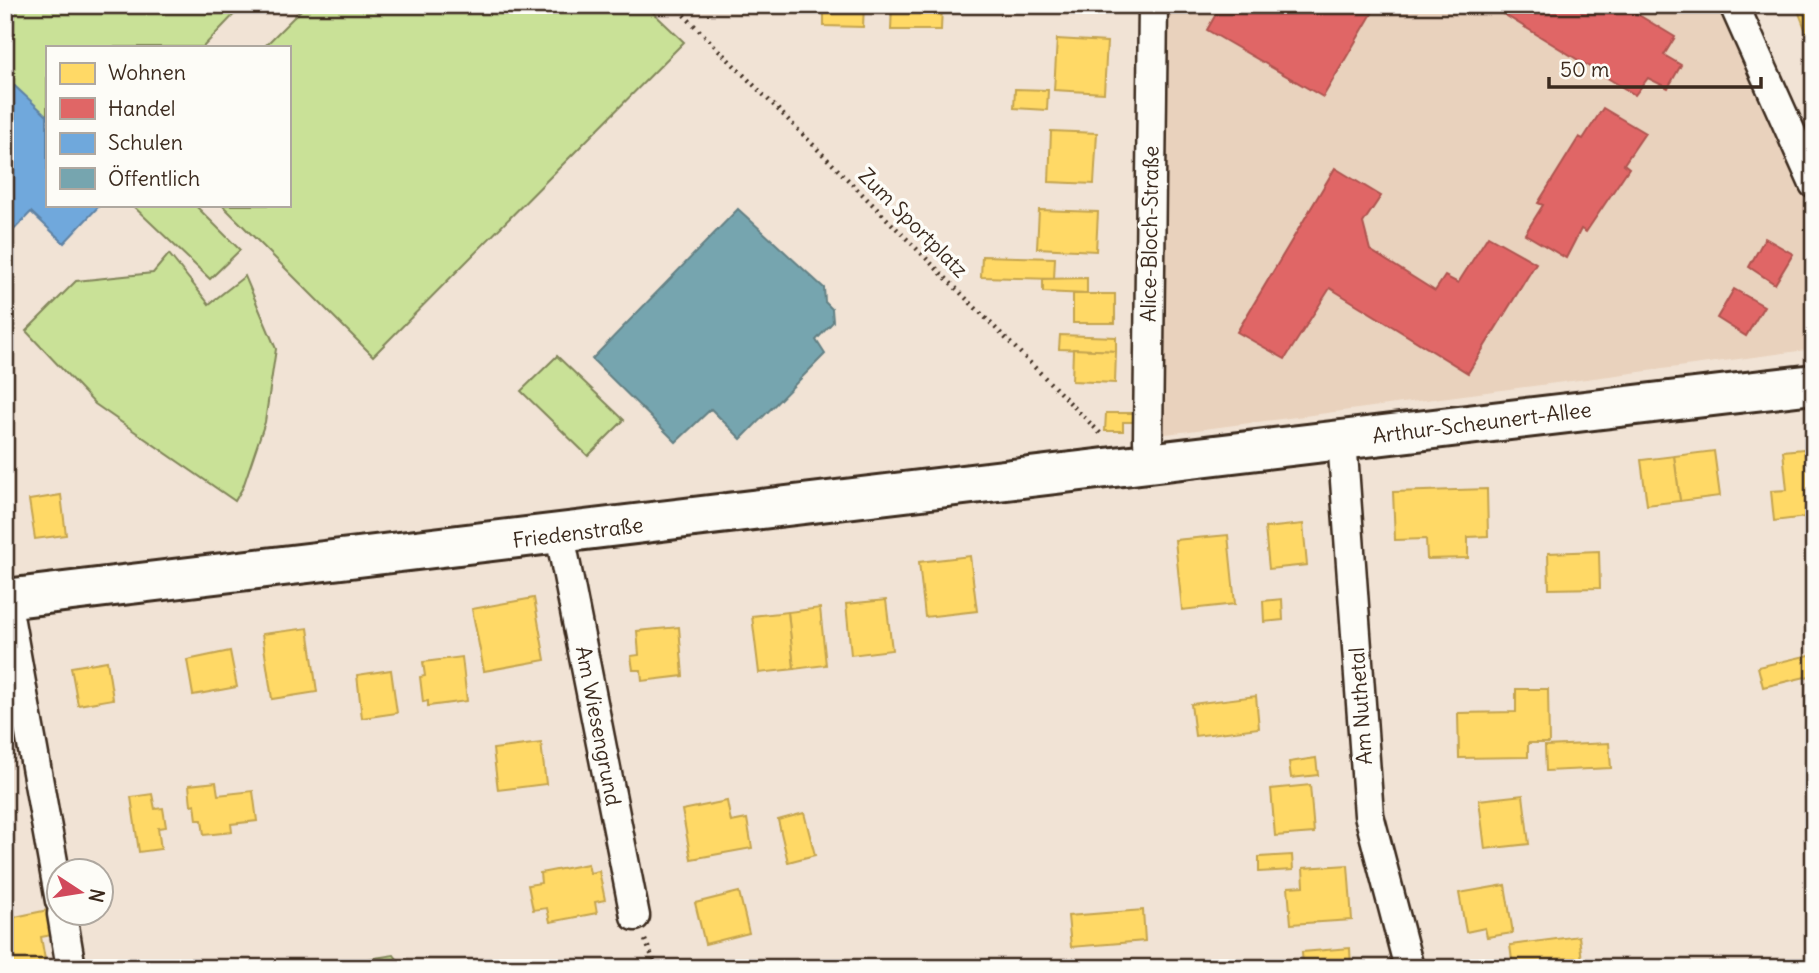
<svg xmlns="http://www.w3.org/2000/svg" width="1819" height="973" viewBox="0 0 1819 973" font-family="Delius,sans-serif">
<style>
.built{fill:#e9d2bd}
.green{fill:#c9e197;stroke:#82865a;stroke-width:2}
.homes{fill:#ffd966;stroke:#c4a450;stroke-width:2}
.shops{fill:#e06666;stroke:#ae5450;stroke-width:2}
.schools{fill:#6fa8dc;stroke:#5f82a3;stroke-width:2}
.public{fill:#76a5af;stroke:#648084;stroke-width:2}
.lines{fill:none;stroke-linecap:round;stroke-linejoin:round}
.street-casing{stroke:#3b2a1e;stroke-width:33}
.secondary-casing{stroke:#3b2a1e;stroke-width:44}
.path{stroke:#3b2a1e;stroke-width:4.5;stroke-dasharray:2 5;stroke-linecap:butt}
.street{stroke:#fdfcf7;stroke-width:28}
.secondary{stroke:#fdfcf7;stroke-width:38}
.labels{text-anchor:middle;stroke-width:7;stroke-linejoin:round;paint-order:stroke}
.street-label{font-size:21px;fill:#3b2a1e;stroke:#fdfcf7}
</style>
<rect width="100%" height="100%" fill="#f1e3d5"/>
<filter id="ink" filterUnits="userSpaceOnUse"><feTurbulence type="fractalNoise" baseFrequency=".0143" numOctaves="2"/><feDisplacementMap in="SourceGraphic" scale="14" xChannelSelector="R" yChannelSelector="G"/><feConvolveMatrix kernelMatrix="1 2 1 2 8 2 1 2 1" color-interpolation-filters="sRGB"/></filter>
<g filter="url(#ink)">
<path class="built" d="M 1167,5 L 1716,5 L 1804,199 L 1814,227 L 1814,349 L 1159,435 Z"/>
<g class="green">
<path d="M 5,5 L 243,5 L 203,47 L 47,47 L 47,123 L 5,83 Z"/>
<path d="M 306,5 L 645,5 L 684,42 L 373,356 L 222,205 L 289,205 L 289,47 L 264,47 Z"/>
<path d="M 132,205 L 195,205 L 240,250 L 210,279 Z"/>
<path d="M 169,254 L 209,304 L 245,276 L 276,349 L 265,422 L 243,487 L 235,501 L 95,404 L 26,331 L 76,281 L 153,273 Z"/>
<path d="M 557,356 L 624,420 L 588,456 L 521,391 Z"/>
<path d="M 394,955 L 404,968 L 309,968 Z"/>
</g>
<g class="homes">
<path d="M 824,5 L 864,5 L 863,27 L 824,26 Z"/>
<path d="M 892,5 L 942,5 L 941,30 L 891,30 Z"/>
<path d="M 1796,5 L 1814,5 L 1814,31 L 1807,34 Z"/>
<path d="M 1057,39 L 1107,42 L 1104,93 L 1054,90 Z"/>
<path d="M 1015,89 L 1048,90 L 1047,110 L 1014,108 Z"/>
<path d="M 1051,131 L 1097,133 L 1094,184 L 1049,182 Z"/>
<path d="M 1039,210 L 1098,212 L 1096,251 L 1037,248 Z"/>
<path d="M 982,256 L 1055,258 L 1054,279 L 981,277 Z"/>
<path d="M 1087,278 L 1087,294 L 1043,292 L 1043,279 Z"/>
<rect x="1073" y="294" width="42" height="29"/>
<path d="M 1060,335 L 1116,337 L 1116,351 L 1059,349 Z"/>
<path d="M 1073,349 L 1116,351 L 1115,383 L 1072,381 Z"/>
<path d="M 1106,413 L 1133,413 L 1133,422 L 1123,422 L 1123,431 L 1105,431 Z"/>
<path d="M 1814,448 L 1814,516 L 1774,521 L 1771,491 L 1787,490 L 1783,451 Z"/>
<path d="M 1714,451 L 1720,496 L 1680,501 L 1674,456 Z"/>
<path d="M 1674,456 L 1680,501 L 1647,505 L 1641,460 Z"/>
<path d="M 1487,489 L 1488,536 L 1468,537 L 1468,558 L 1427,559 L 1426,539 L 1395,540 L 1393,492 Z"/>
<path d="M 61,495 L 66,535 L 35,539 L 29,500 Z"/>
<path d="M 1303,524 L 1307,565 L 1269,569 L 1265,528 Z"/>
<path d="M 1228,535 L 1235,604 L 1182,610 L 1175,540 Z"/>
<path d="M 1599,551 L 1600,588 L 1549,589 L 1548,553 Z"/>
<path d="M 970,556 L 977,611 L 925,617 L 919,562 Z"/>
<path d="M 534,598 L 545,660 L 484,671 L 472,609 Z"/>
<path d="M 1282,599 L 1283,620 L 1264,622 L 1263,601 Z"/>
<path d="M 886,600 L 892,650 L 851,655 L 846,604 Z"/>
<path d="M 820,608 L 826,665 L 794,669 L 788,612 Z"/>
<path d="M 788,612 L 794,669 L 759,673 L 752,616 Z"/>
<path d="M 679,627 L 683,676 L 642,681 L 641,670 L 633,670 L 631,656 L 639,655 L 637,631 Z"/>
<path d="M 308,628 L 317,692 L 272,699 L 262,634 Z"/>
<path d="M 230,651 L 237,687 L 193,695 L 187,660 Z"/>
<path d="M 1814,654 L 1814,675 L 1763,687 L 1758,667 Z"/>
<path d="M 462,657 L 467,701 L 428,706 L 428,701 L 423,702 L 420,677 L 425,676 L 423,662 Z"/>
<path d="M 107,661 L 113,699 L 78,705 L 71,667 Z"/>
<path d="M 391,670 L 397,713 L 362,718 L 357,675 Z"/>
<path d="M 1516,689 L 1548,689 L 1549,743 L 1528,743 L 1528,757 L 1459,758 L 1458,713 L 1516,712 Z"/>
<path d="M 1256,696 L 1259,728 L 1195,736 L 1191,704 Z"/>
<path d="M 541,743 L 546,784 L 498,790 L 493,749 Z"/>
<path d="M 1609,743 L 1611,768 L 1546,771 L 1545,746 Z"/>
<path d="M 1316,758 L 1318,775 L 1291,778 L 1289,762 Z"/>
<path d="M 216,782 L 218,795 L 253,791 L 257,821 L 231,824 L 232,832 L 204,835 L 202,820 L 197,820 L 195,804 L 191,805 L 189,785 Z"/>
<path d="M 1310,785 L 1314,833 L 1275,836 L 1271,789 Z"/>
<path d="M 152,794 L 155,809 L 163,808 L 166,827 L 158,828 L 161,849 L 139,852 L 131,797 Z"/>
<path d="M 1523,795 L 1529,844 L 1485,849 L 1479,800 Z"/>
<path d="M 727,801 L 731,822 L 747,819 L 752,848 L 691,859 L 682,810 Z"/>
<path d="M 804,813 L 815,855 L 788,862 L 778,820 Z"/>
<path d="M 1292,855 L 1293,870 L 1259,872 L 1259,857 Z"/>
<path d="M 588,864 L 590,873 L 599,871 L 605,900 L 595,902 L 597,913 L 550,922 L 547,908 L 533,910 L 528,885 L 541,883 L 540,873 Z"/>
<path d="M 1348,865 L 1352,920 L 1291,924 L 1288,887 L 1304,886 L 1303,868 Z"/>
<path d="M 1505,885 L 1513,933 L 1487,937 L 1485,928 L 1466,932 L 1459,893 Z"/>
<path d="M 739,892 L 749,933 L 705,944 L 695,903 Z"/>
<path d="M 48,910 L 52,935 L 41,937 L 46,965 L 32,968 L 6,968 L 5,919 Z"/>
<path d="M 1143,910 L 1145,941 L 1071,947 L 1068,916 Z"/>
<path d="M 1579,936 L 1583,968 L 1513,968 L 1510,945 Z"/>
<path d="M 1350,948 L 1351,968 L 1303,968 L 1302,952 Z"/>
</g>
<g class="shops">
<path d="M 1218,5 L 1377,5 L 1323,97 L 1207,30 L 1220,7 Z"/>
<path d="M 1489,5 L 1622,5 L 1675,37 L 1664,55 L 1681,65 L 1668,88 L 1648,78 L 1635,95 Z"/>
<path d="M 1603,108 L 1645,133 L 1624,164 L 1629,168 L 1586,232 L 1581,229 L 1566,258 L 1525,234 L 1543,205 L 1538,203 L 1579,137 L 1583,139 Z"/>
<path d="M 1335,168 L 1381,196 L 1363,223 L 1370,250 L 1435,291 L 1445,276 L 1458,283 L 1488,236 L 1536,263 L 1468,373 L 1330,288 L 1285,359 L 1237,332 Z"/>
<path d="M 1765,238 L 1793,254 L 1775,284 L 1749,267 Z"/>
<path d="M 1734,289 L 1764,306 L 1746,336 L 1717,318 Z"/>
</g>
<path class="schools" d="M 5,77 L 47,116 L 47,205 L 100,205 L 64,243 L 31,212 L 5,239 Z"/>
<path class="public" d="M 738,209 L 824,288 L 825,302 L 832,309 L 833,322 L 816,340 L 825,354 L 741,439 L 711,409 L 676,442 L 592,359 Z"/>
<g class="lines">
<defs>
<g id="street">
<path d="M 1734,5 L 1814,184"/>
<path d="M 1342,439 L 1369,815 L 1409,968"/>
<path d="M 1150,463 L 1148,441 L 1153,5"/>
<path d="M 560,535 L 635,916"/>
<path d="M 6,599 L 60,901"/>
<path d="M 62,914 L 71,968"/>
</g>
<path id="secondary" d="M 5,599 C 609,532 1211,454 1814,384"/>
</defs>
<use href="#street" class="street-casing"/>
<use href="#secondary" class="secondary-casing"/>
<g class="path">
<path d="M 674,5 L 1103,436"/>
<path d="M 645,940 L 657,968"/>
</g>
<use href="#street" class="street"/>
<use href="#secondary" class="secondary"/>
</g>
</g>
<g class="labels">
<g class="street-label">
<text transform="translate(913 223) rotate(45)" y="7">Zum Sportplatz</text>
<text transform="translate(1150 234) rotate(-89)" y="7">Alice-Bloch-Straße</text>
<text transform="translate(1482 423) rotate(-7)" y="7">Arthur-Scheunert-Allee</text>
<text transform="translate(578 533) rotate(-7)" y="7">Friedenstraße</text>
<text transform="translate(1361 706) rotate(-94)" y="7">Am Nuthetal</text>
<text transform="translate(598 726) rotate(79)" y="7">Am Wiesengrund</text>
</g>
</g>
<rect width="1819" height="973" fill="none" stroke="#fdfcf7" stroke-width="28"/>
<rect x="14" y="14" width="1791" height="945" fill="none" stroke="#3b2a1e" stroke-width="2.5" filter="url(#ink)"/>
<rect x="46" y="46" width="245" height="161" fill="#fdfcf7" stroke="#afa8a0" stroke-width="2"/>
<rect x="60" y="63" width="35" height="21" fill="#ffd966" stroke="#afa8a0" stroke-width="2"/>
<text x="108" y="80" font-size="21" fill="#3b2a1e">Wohnen</text>
<rect x="60" y="98" width="35" height="21" fill="#e06666" stroke="#afa8a0" stroke-width="2"/>
<text x="108" y="116" font-size="21" fill="#3b2a1e">Handel</text>
<rect x="60" y="133" width="35" height="21" fill="#6fa8dc" stroke="#afa8a0" stroke-width="2"/>
<text x="108" y="150" font-size="21" fill="#3b2a1e">Schulen</text>
<rect x="60" y="168" width="35" height="21" fill="#76a5af" stroke="#afa8a0" stroke-width="2"/>
<text x="108" y="186" font-size="21" fill="#3b2a1e">Öffentlich</text>
<g transform="translate(80 892) rotate(102)"><circle r="33" fill="#fdfcf7" stroke="#afa8a0" stroke-width="2"/>
<path d="M0-5L12 26L0 18L-12 26Z" fill="#d1495b"/>
<text y="-10" font-size="19" font-weight="bold" text-anchor="middle" fill="#3b2a1e">N</text>
</g>
<path d="M1549 77v10h212v-10" fill="none" stroke="#3b2a1e" stroke-width="3.5"/>
<text x="1560" y="77" font-size="21" fill="#3b2a1e" stroke="#fdfcf7" stroke-width="5" paint-order="stroke">50 m</text>
</svg>
